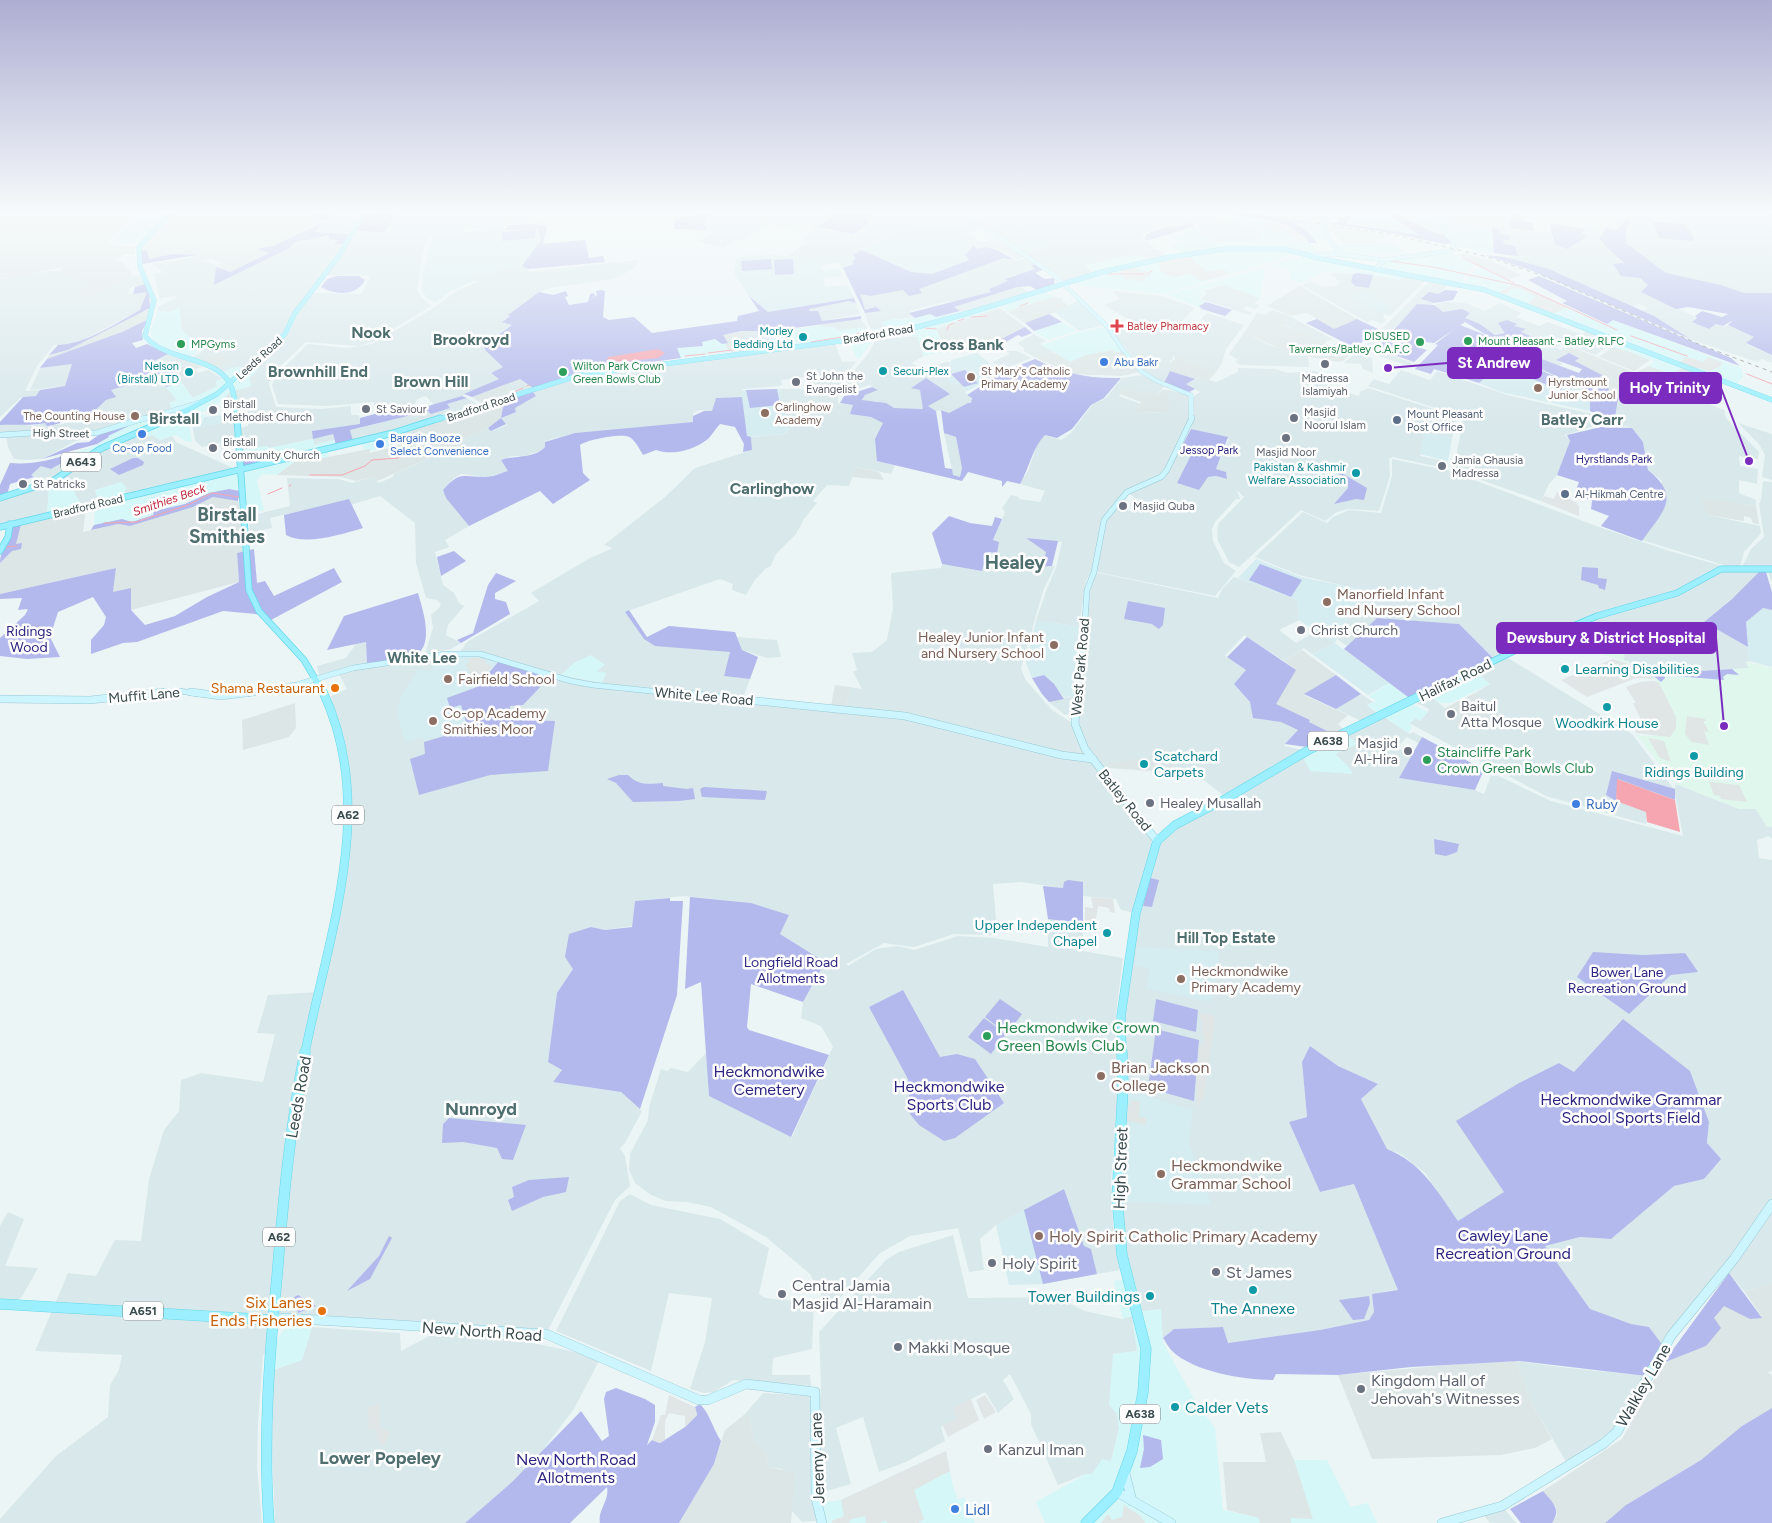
<svg xmlns="http://www.w3.org/2000/svg" width="1772" height="1523" viewBox="0 0 1772 1523" font-family="Figtree,sans-serif">
<style>
.residential{fill:#d9e8eb;fill-rule:evenodd}
.commercial{fill:#d6f7f8}
.industrial{fill:#dce6e6}
.education{fill:#d5ecf0}
.medical{fill:#dff7ed}
.green{fill:#b3b9ec}
.parking{fill:#e0e5e5}
.water{fill:#f5a6b1}
.lines{fill:none;stroke-linecap:round;stroke-linejoin:round}
.stream{stroke:#f5a6b1;stroke-width:1}
.secondary-far3-casing{stroke:#96cad5;stroke-width:4.5}
.secondary-far2-casing{stroke:#96cad5;stroke-width:6}
.secondary-far1-casing{stroke:#96cad5;stroke-width:8}
.secondary-casing{stroke:#96cad5;stroke-width:10}
.primary-far3-casing{stroke:#65d8eb;stroke-width:5}
.primary-far2-casing{stroke:#65d8eb;stroke-width:7}
.primary-far1-casing{stroke:#65d8eb;stroke-width:9}
.primary-casing{stroke:#65d8eb;stroke-width:11}
.secondary-far3{stroke:#cdf5ff;stroke-width:4}
.secondary-far2{stroke:#cdf5ff;stroke-width:5}
.secondary-far1{stroke:#cdf5ff;stroke-width:7}
.secondary{stroke:#cdf5ff;stroke-width:9}
.primary-far3{stroke:#9cefff;stroke-width:4.5}
.primary-far2{stroke:#9cefff;stroke-width:5.5}
.primary-far1{stroke:#9cefff;stroke-width:8}
.primary{stroke:#9cefff;stroke-width:10}
.rail{stroke:#9a9a9a;stroke-width:1;stroke-dasharray:4 4;stroke-linecap:butt}
.secondary-bridge-casing{stroke:#96cad5;stroke-width:4.5;stroke-linecap:butt}
.secondary-bridge{stroke:#cdf5ff;stroke-width:4}
.health-dot{fill:#e0444e;stroke:#fff;stroke-width:2}
.culture-dot{fill:#0f9aa8;stroke:#fff;stroke-width:2}
.leisure-dot{fill:#2e9e5b;stroke:#fff;stroke-width:2}
.shop-dot{fill:#3f7fe0;stroke:#fff;stroke-width:2}
.worship-dot{fill:#6b7280;stroke:#fff;stroke-width:2}
.education-dot{fill:#8d6e63;stroke:#fff;stroke-width:2}
.service-dot{fill:#5c6f8a;stroke:#fff;stroke-width:2}
.food-dot{fill:#e8710a;stroke:#fff;stroke-width:2}
.labels{text-anchor:middle;stroke-width:5;stroke-linejoin:round;paint-order:stroke}
.far-health-label{font-size:11px;fill:#be3a42;stroke:#fff;text-anchor:start}
.far-culture-label{font-size:11px;fill:#0d838f;stroke:#fff;text-anchor:end}
.far-street-label{font-size:11px;fill:#384a4c;stroke:#fff}
.far-leisure-label{font-size:11px;fill:#27864d;stroke:#fff;text-anchor:start}
.far-shop-label{font-size:11px;fill:#366cbe;stroke:#fff;text-anchor:start}
.far-education-label{font-size:11px;fill:#785e54;stroke:#fff;text-anchor:start}
.far-worship-label{font-size:11px;fill:#5b616d;stroke:#fff;text-anchor:start}
.far-service-label{font-size:11px;fill:#4e5e75;stroke:#fff;text-anchor:start}
.far-park-label{font-size:11px;fill:#2c2682;stroke:#fff}
.shield{fill:#fff;stroke:#748082;stroke-width:1}
.shield-label{font-size:12px;font-weight:bold;fill:#384a4c}
.far-water-label{font-size:12px;font-style:italic;fill:#bf293d;stroke:#fff}
.education-label{font-size:14px;fill:#785e54;stroke:#fff;text-anchor:start}
.worship-label{font-size:14px;fill:#5b616d;stroke:#fff;text-anchor:start}
.park-label{font-size:14px;fill:#2c2682;stroke:#fff}
.street-label{font-size:14px;fill:#384a4c;stroke:#fff}
.culture-label{font-size:14px;fill:#0d838f;stroke:#fff;text-anchor:start}
.food-label{font-size:14px;fill:#c56008;stroke:#fff;text-anchor:end}
.leisure-label{font-size:14px;fill:#27864d;stroke:#fff;text-anchor:start}
.shop-label{font-size:14px;fill:#366cbe;stroke:#fff;text-anchor:start}
.neighbourhood-label{font-size:15px;font-weight:bold;fill:#4f6e6f;stroke:#fff}
.far-district-label{font-size:16px;font-weight:bold;fill:#4f6e6f;stroke:#fff}
.near-leisure-label{font-size:16px;fill:#27864d;stroke:#fff;text-anchor:start}
.near-education-label{font-size:16px;fill:#785e54;stroke:#fff;text-anchor:start}
.near-park-label{font-size:16px;fill:#2c2682;stroke:#fff}
.near-street-label{font-size:16px;fill:#384a4c;stroke:#fff}
.near-worship-label{font-size:16px;fill:#5b616d;stroke:#fff;text-anchor:start}
.near-culture-label{font-size:16px;fill:#0d838f;stroke:#fff;text-anchor:end}
.near-food-label{font-size:16px;fill:#c56008;stroke:#fff;text-anchor:end}
.near-shop-label{font-size:16px;fill:#366cbe;stroke:#fff;text-anchor:start}
.near-neighbourhood-label{font-size:18px;font-weight:bold;fill:#4f6e6f;stroke:#fff}
.district-label{font-size:19px;font-weight:bold;fill:#4f6e6f;stroke:#fff}
.leader{fill:none;stroke:#7b2cbf;stroke-width:2}
.callout-dot{fill:#7b2cbf;stroke:#fff;stroke-width:2}
.callout{fill:#7b2cbf;stroke:#7b2cbf;stroke-width:2}
.callout-label{font-size:15px;text-anchor:middle;font-weight:bold;fill:#fff}
</style>
<rect width="100%" height="100%" fill="#ebf5f6"/>
<g class="residential">
<path d="M 336,210 L 370,210 L 349,234 L 315,232 L 327,221 Z"/>
<path d="M 400,210 L 528,210 L 523,217 L 551,219 L 547,226 L 533,223 L 509,224 L 501,231 L 486,230 L 484,227 L 464,228 L 461,233 L 428,236 L 422,256 L 417,290 L 421,297 L 431,306 L 372,342 L 358,346 L 306,342 L 272,374 L 269,384 L 276,407 L 321,409 L 351,406 L 351,415 L 359,415 L 361,424 L 333,434 L 334,440 L 314,445 L 313,439 L 269,448 L 267,446 L 243,450 L 240,428 L 248,426 L 249,420 L 246,420 L 249,408 L 239,409 L 236,399 L 219,401 L 230,392 L 251,386 L 249,378 L 257,371 L 249,370 L 289,333 L 298,313 L 314,293 L 361,294 L 371,276 L 327,275 L 355,231 L 384,232 Z"/>
<path d="M 691,210 L 958,210 L 984,229 L 968,232 L 980,242 L 996,239 L 1025,256 L 1017,260 L 997,249 L 983,246 L 978,249 L 957,234 L 964,233 L 914,229 L 893,233 L 881,238 L 853,256 L 855,264 L 843,268 L 838,262 L 819,266 L 817,263 L 829,260 L 788,256 L 808,242 L 801,239 L 811,233 L 817,226 L 807,224 L 799,231 L 771,225 L 741,241 L 735,240 L 724,248 L 697,241 L 710,236 L 709,234 L 713,231 L 706,230 L 707,227 L 703,227 L 709,212 L 690,214 Z"/>
<path d="M 962,210 L 1203,210 L 1225,213 L 1219,218 L 1260,227 L 1259,241 L 1216,242 L 1202,235 L 1200,228 L 1195,224 L 1173,228 L 1168,225 L 1145,233 L 1142,237 L 1143,240 L 1155,248 L 1141,250 L 1157,249 L 1167,256 L 1150,260 L 1140,255 L 1084,265 L 1094,273 L 1062,283 L 1051,271 L 1026,254 L 1049,245 L 1030,239 L 1011,245 Z"/>
<path d="M 1267,210 L 1359,210 L 1345,215 L 1330,216 L 1325,221 Z"/>
<path d="M 1601,210 L 1772,210 L 1772,293 L 1744,293 L 1721,285 L 1666,273 L 1626,243 L 1626,232 L 1630,227 L 1626,220 L 1616,230 L 1606,228 L 1614,219 L 1604,216 Z"/>
<path d="M 1588,225 L 1602,229 L 1597,239 L 1603,241 L 1605,246 L 1624,264 L 1614,264 L 1621,275 L 1640,278 L 1647,283 L 1648,286 L 1641,292 L 1696,317 L 1692,322 L 1709,329 L 1717,324 L 1723,327 L 1728,325 L 1754,337 L 1746,344 L 1772,355 L 1772,363 L 1762,359 L 1757,362 L 1710,346 L 1690,339 L 1642,311 L 1648,308 L 1638,304 L 1632,306 L 1549,269 L 1509,260 L 1508,257 L 1518,256 L 1518,253 L 1504,244 L 1497,234 L 1499,229 L 1497,227 L 1550,233 L 1554,244 L 1588,236 L 1580,234 Z"/>
<path d="M 329,235 L 339,240 L 334,243 L 344,244 L 283,334 L 243,372 L 221,373 L 192,357 L 200,353 L 204,348 L 198,346 L 182,330 L 179,308 L 169,312 L 158,311 L 158,307 L 178,297 L 174,296 L 160,298 L 154,274 L 163,272 L 152,264 L 189,258 L 217,265 L 215,285 L 288,249 L 297,241 L 303,241 L 309,238 L 324,238 Z"/>
<path d="M 1028,257 L 1036,263 L 1031,265 L 1036,269 L 1006,278 L 1008,281 L 1004,284 L 989,289 L 992,292 L 956,302 L 942,302 L 909,311 L 913,317 L 881,322 L 885,327 L 872,330 L 867,321 L 865,313 L 880,310 L 865,310 L 860,294 L 870,296 L 903,290 L 922,293 L 918,289 L 1005,258 L 1018,261 Z"/>
<path d="M 638,260 L 639,263 L 631,270 L 613,279 L 550,288 L 539,292 L 509,314 L 511,315 L 502,321 L 513,324 L 485,350 L 504,367 L 491,373 L 499,379 L 462,396 L 434,405 L 426,396 L 417,399 L 415,404 L 402,413 L 386,415 L 386,411 L 378,411 L 373,402 L 326,406 L 278,404 L 272,385 L 276,375 L 308,344 L 347,348 L 372,344 L 432,309 L 457,291 L 479,281 L 474,281 L 470,276 L 524,266 L 530,272 Z"/>
<path d="M 49,271 L 59,271 L 89,286 L 140,275 L 145,284 L 130,288 L 128,294 L 147,291 L 147,297 L 140,310 L 82,340 L 67,345 L 54,345 L 37,366 L 25,391 L 40,390 L 36,396 L 20,398 L 0,417 L 0,279 Z"/>
<path d="M 1330,273 L 1353,274 L 1351,282 L 1369,288 L 1373,275 L 1399,280 L 1404,275 L 1426,280 L 1390,316 L 1384,314 L 1383,318 L 1386,320 L 1382,324 L 1373,320 L 1367,322 L 1302,285 L 1312,282 L 1322,287 L 1339,285 L 1338,283 L 1340,282 Z"/>
<path d="M 1429,282 L 1447,286 L 1438,294 L 1422,299 L 1434,303 L 1430,305 L 1418,304 L 1375,349 L 1413,363 L 1409,366 L 1361,350 Z"/>
<path d="M 1224,285 L 1260,298 L 1254,304 L 1260,305 L 1255,309 L 1246,306 L 1243,309 L 1252,313 L 1249,315 L 1201,299 L 1207,293 L 1203,291 Z"/>
<path d="M 1017,287 L 1021,287 L 1030,293 L 963,313 L 953,307 Z"/>
<path d="M 1113,291 L 1161,296 L 1190,306 L 1194,309 L 1175,327 L 1192,334 L 1205,322 L 1201,319 L 1207,313 L 1244,325 L 1226,349 L 1222,363 L 1216,372 L 1172,356 L 1173,359 L 1169,362 L 1174,365 L 1164,383 L 1146,372 L 1115,335 L 1113,326 L 1130,320 L 1104,305 L 1120,299 Z"/>
<path d="M 849,301 L 856,303 L 860,314 L 822,321 L 809,308 Z"/>
<path d="M 1444,302 L 1465,303 L 1485,311 L 1500,303 L 1521,313 L 1516,317 L 1539,326 L 1548,322 L 1581,334 L 1587,330 L 1616,341 L 1595,355 L 1565,343 L 1556,348 L 1569,353 L 1557,360 L 1563,364 L 1558,366 L 1514,349 L 1532,336 L 1521,332 L 1525,329 L 1513,326 L 1516,325 L 1507,321 L 1504,322 L 1506,333 L 1495,335 L 1480,324 L 1443,312 L 1434,305 Z"/>
<path d="M 1289,316 L 1331,338 L 1322,342 L 1311,335 L 1281,324 Z"/>
<path d="M 861,319 L 867,328 L 837,331 L 819,326 L 825,323 Z"/>
<path d="M 744,331 L 768,331 L 772,345 L 744,348 Z"/>
<path d="M 1244,333 L 1269,345 L 1308,357 L 1309,367 L 1240,365 L 1234,361 L 1238,360 L 1229,354 Z"/>
<path d="M 894,334 L 898,338 L 917,336 L 924,356 L 911,363 L 924,370 L 945,362 L 950,362 L 949,382 L 962,385 L 967,395 L 972,398 L 971,404 L 968,403 L 949,413 L 943,410 L 936,411 L 927,406 L 949,393 L 921,382 L 912,387 L 920,390 L 924,409 L 894,408 L 876,401 L 865,402 L 862,398 L 865,395 L 877,390 L 870,385 L 840,393 L 851,374 L 868,354 L 877,338 Z"/>
<path d="M 1034,334 L 1046,341 L 1040,344 L 1053,352 L 1036,358 L 1024,351 L 1024,348 L 1018,343 Z"/>
<path d="M 835,343 L 842,362 L 857,361 L 845,375 L 836,392 L 811,388 L 808,377 L 781,380 L 782,385 L 780,386 L 742,389 L 742,397 L 716,398 L 712,411 L 699,410 L 693,413 L 694,422 L 575,433 L 545,441 L 545,447 L 542,450 L 525,456 L 512,456 L 501,460 L 509,471 L 487,477 L 461,474 L 453,479 L 443,490 L 446,498 L 469,526 L 445,540 L 449,547 L 435,552 L 443,585 L 454,593 L 459,603 L 464,606 L 448,625 L 446,635 L 461,643 L 451,649 L 425,654 L 433,628 L 431,615 L 439,608 L 441,604 L 437,600 L 426,598 L 416,563 L 415,523 L 380,496 L 350,505 L 349,500 L 270,518 L 272,528 L 250,533 L 249,516 L 290,506 L 287,478 L 339,479 L 352,483 L 372,477 L 379,483 L 393,477 L 394,474 L 451,449 L 463,442 L 461,440 L 488,428 L 492,431 L 507,425 L 501,418 L 515,412 L 515,408 L 536,396 L 533,392 L 568,380 Z"/>
<path d="M 1006,351 L 1017,351 L 1031,358 L 1002,370 L 992,362 L 1010,354 Z"/>
<path d="M 1356,352 L 1372,358 L 1373,373 L 1363,369 L 1361,364 L 1344,363 Z"/>
<path d="M 168,354 L 194,363 L 164,373 L 153,360 Z"/>
<path d="M 73,363 L 65,386 L 30,390 L 40,368 Z"/>
<path d="M 1238,368 L 1275,369 L 1288,373 L 1313,371 L 1324,373 L 1321,376 L 1316,375 L 1313,380 L 1346,392 L 1359,396 L 1360,392 L 1368,388 L 1446,413 L 1456,419 L 1452,438 L 1424,433 L 1420,456 L 1440,460 L 1439,467 L 1393,457 L 1389,459 L 1390,476 L 1379,511 L 1348,509 L 1337,512 L 1325,521 L 1301,510 L 1239,567 L 1229,562 L 1218,541 L 1217,530 L 1219,523 L 1244,497 L 1237,490 L 1240,499 L 1236,499 L 1215,522 L 1212,529 L 1213,541 L 1224,563 L 1236,571 L 1215,596 L 1092,571 L 1086,581 L 1079,626 L 1036,621 L 1046,591 L 1056,568 L 1062,542 L 1027,538 L 1046,552 L 1044,560 L 1019,557 L 1037,567 L 1055,566 L 1043,591 L 1024,658 L 1021,668 L 1025,679 L 1052,710 L 1074,724 L 1082,665 L 1087,590 L 1094,572 L 1218,598 L 1222,589 L 1234,577 L 1297,600 L 1299,620 L 1279,630 L 1296,643 L 1317,631 L 1335,643 L 1312,654 L 1304,648 L 1284,661 L 1244,635 L 1225,656 L 1247,670 L 1234,684 L 1250,702 L 1254,718 L 1281,722 L 1299,730 L 1284,746 L 1307,751 L 1381,715 L 1410,734 L 1413,732 L 1422,737 L 1418,743 L 1407,737 L 1397,747 L 1411,756 L 1399,778 L 1475,790 L 1484,794 L 1492,773 L 1551,801 L 1683,836 L 1674,789 L 1606,795 L 1616,801 L 1647,812 L 1646,824 L 1546,796 L 1409,723 L 1416,718 L 1420,721 L 1428,712 L 1429,709 L 1417,703 L 1430,696 L 1445,708 L 1461,715 L 1468,730 L 1474,721 L 1478,705 L 1474,698 L 1478,695 L 1475,693 L 1490,684 L 1477,673 L 1508,658 L 1632,734 L 1674,789 L 1676,784 L 1739,809 L 1756,809 L 1767,827 L 1772,827 L 1772,839 L 1769,836 L 1757,840 L 1759,858 L 1772,860 L 1772,1204 L 1664,1347 L 1649,1327 L 1631,1324 L 1590,1310 L 1545,1246 L 1580,1237 L 1611,1239 L 1674,1186 L 1704,1179 L 1709,1122 L 1574,1072 L 1559,1063 L 1519,1083 L 1457,1121 L 1505,1193 L 1458,1221 L 1425,1173 L 1401,1154 L 1387,1149 L 1361,1099 L 1378,1084 L 1338,1066 L 1310,1046 L 1302,1062 L 1307,1117 L 1289,1122 L 1320,1192 L 1354,1184 L 1399,1290 L 1386,1291 L 1373,1297 L 1374,1312 L 1369,1320 L 1320,1330 L 1227,1343 L 1223,1327 L 1174,1329 L 1163,1338 L 1145,1341 L 1122,1255 L 1121,1047 L 1136,913 L 1121,910 L 1116,899 L 1083,896 L 1083,882 L 1063,888 L 1020,882 L 993,884 L 997,932 L 995,935 L 954,934 L 914,947 L 884,943 L 846,964 L 848,966 L 876,949 L 898,946 L 914,950 L 958,936 L 993,938 L 1048,947 L 1048,919 L 1083,924 L 1083,951 L 1123,958 L 1116,1014 L 1118,1092 L 1111,1182 L 1113,1224 L 1120,1270 L 1097,1274 L 1091,1249 L 1084,1247 L 1064,1189 L 996,1225 L 980,1239 L 984,1270 L 969,1272 L 958,1228 L 910,1236 L 879,1254 L 831,1308 L 819,1292 L 810,1274 L 766,1237 L 711,1207 L 687,1202 L 666,1201 L 651,1195 L 635,1183 L 629,1170 L 630,1154 L 648,1120 L 649,1107 L 661,1069 L 667,1071 L 671,1068 L 688,1072 L 706,1053 L 709,1096 L 792,1137 L 833,1047 L 821,1026 L 801,1018 L 803,1002 L 825,962 L 780,934 L 789,915 L 751,903 L 683,896 L 635,901 L 632,926 L 605,930 L 591,927 L 573,969 L 557,993 L 548,1062 L 562,1070 L 553,1082 L 621,1092 L 642,1111 L 625,1143 L 620,1148 L 625,1156 L 630,1186 L 615,1200 L 546,1334 L 273,1320 L 270,1352 L 263,1355 L 258,1422 L 257,1467 L 262,1523 L 0,1523 L 0,1519 L 56,1456 L 108,1417 L 110,1385 L 119,1370 L 122,1355 L 35,1351 L 68,1273 L 96,1276 L 115,1240 L 141,1241 L 149,1179 L 164,1130 L 179,1111 L 181,1080 L 201,1073 L 263,1082 L 275,1034 L 257,1033 L 268,995 L 319,992 L 339,903 L 348,800 L 331,696 L 347,689 L 339,674 L 353,668 L 459,653 L 467,642 L 539,601 L 531,593 L 590,558 L 613,548 L 604,545 L 665,497 L 695,468 L 752,450 L 751,437 L 786,434 L 789,428 L 780,389 L 798,389 L 838,395 L 838,403 L 853,405 L 851,414 L 871,417 L 883,423 L 877,461 L 895,465 L 891,474 L 856,467 L 849,486 L 827,485 L 813,501 L 817,503 L 804,519 L 796,534 L 776,554 L 770,567 L 766,568 L 755,580 L 746,595 L 732,590 L 733,584 L 720,579 L 625,612 L 644,639 L 669,626 L 702,629 L 731,652 L 724,676 L 750,679 L 742,700 L 842,708 L 847,706 L 850,687 L 862,689 L 853,672 L 857,670 L 852,653 L 872,652 L 887,640 L 893,608 L 891,573 L 941,568 L 942,564 L 982,571 L 988,552 L 997,553 L 993,541 L 1005,512 L 1002,508 L 1011,495 L 1019,497 L 1019,499 L 1040,502 L 1045,491 L 1020,484 L 1028,471 L 1038,442 L 1045,435 L 1061,440 L 1071,433 L 1092,405 L 1106,398 L 1122,378 L 1141,375 L 1164,386 L 1157,395 L 1144,391 L 1139,393 L 1125,389 L 1119,396 L 1141,404 L 1136,413 L 1169,412 L 1169,390 L 1188,395 L 1190,419 L 1178,445 L 1194,449 L 1208,477 L 1216,476 L 1227,479 L 1226,472 L 1216,469 L 1229,439 L 1191,429 L 1194,416 L 1193,397 L 1200,392 L 1186,384 L 1199,377 L 1216,382 L 1238,372 ZM 1128,493 L 1140,501 L 1133,512 L 1117,507 ZM 1175,760 L 1175,773 L 1198,776 L 1227,798 L 1161,835 L 1157,841 L 1101,770 L 1110,768 L 1109,763 ZM 1685,953 L 1671,975 L 1629,1014 L 1578,977 L 1586,962 L 1642,955 Z"/>
<path d="M 208,370 L 223,379 L 216,381 L 217,386 L 210,391 L 193,398 L 179,379 Z"/>
<path d="M 1401,370 L 1430,380 L 1437,371 L 1511,396 L 1592,414 L 1613,425 L 1597,425 L 1565,435 L 1570,441 L 1557,475 L 1549,484 L 1541,501 L 1470,476 L 1454,467 L 1463,420 L 1457,415 L 1368,386 L 1374,379 L 1389,384 Z"/>
<path d="M 161,378 L 177,400 L 169,403 L 172,408 L 76,441 L 42,459 L 26,460 L 14,459 L 8,447 L 6,436 L 0,434 L 0,425 L 20,424 L 32,426 L 45,423 L 47,426 L 63,424 L 77,415 L 91,414 L 106,400 L 115,397 L 111,390 L 149,379 Z"/>
<path d="M 520,379 L 533,388 L 514,394 L 504,384 Z"/>
<path d="M 1664,385 L 1675,390 L 1681,386 L 1701,394 L 1697,399 L 1724,410 L 1726,418 L 1759,452 L 1758,459 L 1739,456 L 1740,466 L 1758,469 L 1757,484 L 1739,480 L 1739,493 L 1756,500 L 1756,506 L 1741,504 L 1708,515 L 1760,526 L 1761,533 L 1744,552 L 1740,566 L 1730,567 L 1642,540 L 1662,481 L 1648,470 L 1643,442 L 1632,428 L 1614,423 L 1618,399 L 1635,403 L 1638,396 L 1635,388 L 1650,395 Z"/>
<path d="M 467,398 L 480,406 L 420,425 L 353,441 L 350,430 L 428,411 L 449,408 L 446,404 Z"/>
<path d="M 234,420 L 235,446 L 221,449 L 220,443 L 202,447 L 195,440 L 193,429 Z"/>
<path d="M 1738,423 L 1772,434 L 1772,480 L 1762,477 L 1765,455 L 1759,444 Z"/>
<path d="M 944,433 L 956,437 L 962,468 L 960,478 L 953,475 Z"/>
<path d="M 132,435 L 140,440 L 152,435 L 160,440 L 172,436 L 176,442 L 235,469 L 126,496 L 122,482 L 95,490 L 99,502 L 81,506 L 70,485 L 49,490 L 47,514 L 0,525 L 0,500 L 49,484 L 31,475 L 41,466 L 51,469 L 76,455 L 86,460 L 101,450 Z"/>
<path d="M 1392,459 L 1450,471 L 1599,527 L 1666,550 L 1730,568 L 1742,567 L 1751,549 L 1764,537 L 1759,504 L 1761,500 L 1763,481 L 1772,482 L 1772,583 L 1767,569 L 1704,622 L 1748,647 L 1749,661 L 1746,662 L 1749,668 L 1668,673 L 1623,660 L 1626,640 L 1593,622 L 1602,615 L 1495,660 L 1458,624 L 1377,618 L 1348,647 L 1337,639 L 1351,609 L 1356,603 L 1358,589 L 1299,575 L 1255,557 L 1303,512 L 1327,523 L 1333,517 L 1349,510 L 1381,513 L 1392,476 Z"/>
<path d="M 737,637 L 777,640 L 781,657 L 767,658 L 742,650 Z"/>
<path d="M 366,642 L 367,663 L 319,675 L 317,666 L 346,658 L 356,644 Z"/>
<path d="M 1361,694 L 1373,702 L 1367,705 L 1377,713 L 1361,721 L 1336,709 Z"/>
<path d="M 1072,696 L 1069,714 L 1065,715 L 1049,702 Z"/>
<path d="M 630,1194 L 651,1205 L 720,1219 L 769,1248 L 759,1294 L 765,1298 L 814,1303 L 812,1349 L 773,1358 L 772,1375 L 810,1375 L 811,1386 L 733,1380 L 714,1392 L 704,1393 L 690,1389 L 705,1342 L 712,1298 L 669,1293 L 651,1371 L 556,1331 L 620,1201 Z"/>
<path d="M 8,1212 L 24,1219 L 5,1266 L 38,1268 L 23,1295 L 11,1308 L 0,1310 L 0,1226 Z"/>
<path d="M 1772,1213 L 1772,1283 L 1745,1292 L 1729,1273 Z"/>
<path d="M 953,1235 L 968,1298 L 1056,1297 L 1085,1311 L 1122,1319 L 1132,1316 L 1137,1351 L 1113,1354 L 1119,1429 L 1111,1461 L 1100,1463 L 1092,1474 L 1086,1474 L 1058,1485 L 1031,1424 L 1031,1414 L 1010,1374 L 1003,1380 L 1014,1399 L 998,1413 L 985,1392 L 954,1408 L 957,1419 L 941,1427 L 945,1441 L 906,1462 L 879,1472 L 863,1417 L 836,1428 L 851,1484 L 823,1492 L 820,1491 L 818,1424 L 821,1385 L 819,1332 L 886,1260 L 899,1252 Z"/>
<path d="M 312,1327 L 400,1333 L 401,1351 L 433,1334 L 472,1335 L 524,1341 L 579,1353 L 599,1361 L 574,1409 L 543,1450 L 513,1481 L 465,1523 L 275,1523 L 272,1451 L 273,1370 L 302,1360 Z"/>
<path d="M 1516,1361 L 1560,1367 L 1646,1376 L 1617,1432 L 1567,1463 L 1532,1404 Z"/>
<path d="M 763,1393 L 811,1396 L 812,1483 L 816,1521 L 802,1522 L 791,1510 L 793,1499 L 782,1469 L 769,1467 L 766,1452 L 754,1442 L 750,1418 L 745,1414 Z"/>
<path d="M 1502,1506 L 1516,1523 L 1490,1523 L 1482,1513 Z"/>
</g>
<g class="commercial">
<path d="M 143,210 L 171,210 L 142,241 L 124,244 L 113,242 Z"/>
<path d="M 1360,210 L 1432,210 L 1430,219 L 1438,221 L 1436,233 L 1425,236 L 1346,224 L 1352,214 Z"/>
<path d="M 1225,213 L 1275,221 L 1304,236 L 1316,250 L 1324,254 L 1316,255 L 1280,247 L 1182,254 L 1170,245 L 1182,242 L 1170,237 L 1185,235 L 1181,232 L 1195,227 L 1202,235 L 1216,242 L 1259,240 L 1260,227 L 1250,224 L 1250,227 L 1218,218 Z"/>
<path d="M 1292,221 L 1322,225 L 1326,237 L 1313,238 Z"/>
<path d="M 1444,221 L 1492,228 L 1494,253 L 1477,251 L 1459,245 L 1456,240 L 1445,232 Z"/>
<path d="M 1379,241 L 1386,242 L 1405,251 L 1395,254 L 1355,254 L 1335,253 L 1331,250 L 1338,249 L 1334,244 L 1376,245 L 1379,244 Z"/>
<path d="M 1276,249 L 1307,255 L 1288,256 L 1165,294 L 1075,285 L 1074,282 L 1098,274 L 1086,265 L 1126,256 L 1138,255 L 1150,262 L 1224,250 Z"/>
<path d="M 1448,252 L 1474,265 L 1465,274 L 1463,283 L 1381,268 L 1381,264 L 1394,260 L 1422,258 Z"/>
<path d="M 1310,257 L 1404,275 L 1400,280 L 1351,272 L 1326,271 L 1300,283 L 1289,279 L 1292,275 L 1289,274 L 1290,271 L 1288,267 L 1270,267 L 1288,259 Z"/>
<path d="M 1480,267 L 1605,325 L 1613,320 L 1741,368 L 1743,376 L 1735,388 L 1682,368 L 1672,375 L 1649,366 L 1654,361 L 1613,347 L 1621,343 L 1468,286 L 1466,283 L 1469,275 Z"/>
<path d="M 1265,268 L 1260,298 L 1222,284 L 1199,291 L 1204,293 L 1199,298 L 1206,302 L 1200,305 L 1201,308 L 1168,295 L 1174,292 L 1187,298 L 1176,292 Z"/>
<path d="M 1044,291 L 1054,297 L 1007,311 L 998,305 Z"/>
<path d="M 997,305 L 1000,308 L 936,329 L 947,351 L 924,356 L 917,336 L 913,337 L 910,330 Z"/>
<path d="M 179,308 L 182,330 L 200,347 L 196,353 L 190,356 L 165,347 L 154,341 L 150,332 L 158,311 L 169,312 Z"/>
<path d="M 960,311 L 963,313 L 877,335 L 872,330 L 885,327 L 881,322 L 897,318 L 900,320 L 915,318 L 930,314 L 936,317 Z"/>
<path d="M 1062,322 L 1076,331 L 1048,340 L 1034,331 Z"/>
<path d="M 819,326 L 836,328 L 837,331 L 864,327 L 872,335 L 765,348 L 772,345 L 768,331 Z"/>
<path d="M 1106,327 L 1123,352 L 1115,352 L 1113,350 L 1086,355 L 1070,362 L 1042,345 L 1080,332 Z"/>
<path d="M 716,339 L 725,343 L 729,352 L 681,358 L 677,348 L 703,346 L 702,342 Z"/>
<path d="M 873,339 L 860,358 L 857,359 L 849,341 Z"/>
<path d="M 242,367 L 239,371 L 258,370 L 249,378 L 252,386 L 230,392 L 209,411 L 203,411 L 201,415 L 206,415 L 201,419 L 189,422 L 192,442 L 185,441 L 176,435 L 160,440 L 152,435 L 140,440 L 130,434 L 86,457 L 76,452 L 92,447 L 109,438 L 107,436 L 144,418 L 173,409 L 169,403 L 177,400 L 166,387 L 181,382 L 193,398 L 217,386 L 216,381 L 226,377 L 221,373 L 231,368 Z"/>
<path d="M 392,435 L 395,445 L 369,451 L 369,449 L 364,450 L 362,442 Z"/>
<path d="M 313,439 L 314,445 L 334,440 L 336,445 L 271,460 L 268,457 L 255,453 L 243,454 L 243,450 L 267,446 L 269,448 Z"/>
<path d="M 327,450 L 329,457 L 318,459 L 310,457 L 297,460 L 277,475 L 262,474 L 257,480 L 264,510 L 248,514 L 242,472 L 249,469 Z"/>
<path d="M 238,471 L 240,491 L 229,489 L 209,493 L 132,522 L 122,519 L 94,525 L 95,508 L 87,509 L 87,506 L 47,514 L 49,490 L 70,484 L 82,506 L 99,502 L 95,490 L 122,482 L 127,489 L 124,491 L 127,498 Z"/>
<path d="M 591,655 L 605,665 L 597,671 L 606,673 L 602,683 L 561,675 L 574,663 Z"/>
<path d="M 1477,673 L 1490,684 L 1451,703 L 1440,703 L 1430,696 Z"/>
<path d="M 1389,683 L 1412,700 L 1408,702 L 1428,712 L 1420,721 L 1416,718 L 1410,723 L 1412,728 L 1408,733 L 1367,705 L 1376,701 L 1369,696 Z"/>
<path d="M 1348,735 L 1357,744 L 1335,754 L 1347,765 L 1353,774 L 1310,771 L 1303,757 Z"/>
<path d="M 1134,1278 L 1142,1311 L 1161,1309 L 1163,1342 L 1195,1401 L 1215,1428 L 1223,1510 L 1259,1518 L 1260,1523 L 1045,1523 L 1036,1502 L 1086,1474 L 1092,1474 L 1102,1459 L 1111,1461 L 1119,1429 L 1117,1414 L 1109,1405 L 1113,1354 L 1137,1351 L 1132,1316 L 1123,1319 L 1114,1281 Z"/>
<path d="M 290,1327 L 312,1327 L 302,1360 L 273,1370 L 275,1343 L 283,1331 Z"/>
<path d="M 946,1451 L 953,1486 L 958,1500 L 964,1497 L 975,1523 L 824,1523 L 822,1503 L 841,1500 Z"/>
<path d="M 1294,1460 L 1327,1460 L 1351,1507 L 1368,1503 L 1377,1523 L 1291,1523 L 1291,1518 L 1312,1519 Z"/>
</g>
<g class="industrial">
<path d="M 6,210 L 138,210 L 108,241 L 116,246 L 136,247 L 134,255 L 124,254 L 114,261 L 122,262 L 132,274 L 131,277 L 87,299 L 76,291 L 88,286 L 59,271 L 62,267 L 15,277 L 0,278 L 0,214 Z"/>
<path d="M 176,210 L 212,210 L 208,216 L 240,210 L 322,210 L 312,216 L 327,221 L 273,246 L 259,249 L 270,253 L 230,272 L 216,267 L 222,263 L 211,259 L 203,261 L 189,258 L 195,255 L 173,254 L 148,259 L 141,250 L 143,246 Z"/>
<path d="M 1446,210 L 1530,210 L 1530,212 L 1518,211 L 1510,221 L 1511,228 L 1498,228 L 1444,221 Z"/>
<path d="M 1310,223 L 1385,234 L 1384,239 L 1377,239 L 1376,243 L 1343,243 L 1328,227 Z"/>
<path d="M 1456,254 L 1467,254 L 1489,260 L 1521,275 L 1509,280 Z"/>
<path d="M 1299,286 L 1302,287 L 1357,319 L 1334,329 L 1307,313 L 1291,316 L 1267,306 Z"/>
<path d="M 1054,297 L 1064,299 L 1062,301 L 1070,307 L 1025,323 L 1007,311 Z"/>
<path d="M 1000,308 L 1025,327 L 1001,339 L 947,351 L 936,329 Z"/>
<path d="M 151,309 L 149,319 L 122,332 L 47,359 L 49,355 L 68,350 L 131,317 Z"/>
<path d="M 1272,310 L 1289,316 L 1282,325 L 1311,335 L 1322,342 L 1331,338 L 1333,338 L 1324,343 L 1331,346 L 1340,342 L 1355,350 L 1343,361 L 1338,362 L 1293,354 L 1244,333 L 1257,313 L 1266,315 Z"/>
<path d="M 744,331 L 744,351 L 729,352 L 722,335 Z"/>
<path d="M 1567,345 L 1633,372 L 1627,377 L 1634,395 L 1632,403 L 1618,399 L 1610,394 L 1606,380 L 1600,377 L 1601,375 L 1575,361 L 1578,357 L 1560,350 Z"/>
<path d="M 1613,347 L 1630,352 L 1650,360 L 1634,371 L 1599,357 Z"/>
<path d="M 1113,350 L 1115,352 L 1123,352 L 1139,372 L 1121,376 L 1073,374 L 1036,358 L 1053,352 L 1070,362 L 1086,355 Z"/>
<path d="M 223,353 L 229,362 L 213,368 L 199,360 Z"/>
<path d="M 1174,356 L 1185,360 L 1216,372 L 1208,381 L 1199,377 L 1195,379 L 1170,371 L 1174,365 L 1170,363 L 1175,359 Z"/>
<path d="M 194,363 L 202,367 L 195,369 L 198,373 L 179,379 L 171,370 Z"/>
<path d="M 1649,366 L 1672,375 L 1682,368 L 1722,383 L 1714,389 L 1709,396 L 1677,384 L 1673,387 L 1637,372 Z"/>
<path d="M 505,385 L 514,394 L 483,405 L 472,397 Z"/>
<path d="M 1125,389 L 1139,393 L 1144,390 L 1157,395 L 1162,390 L 1169,390 L 1169,412 L 1135,413 L 1141,402 L 1120,394 Z"/>
<path d="M 504,401 L 501,418 L 488,428 L 461,440 L 464,443 L 451,449 L 377,481 L 372,477 L 356,481 L 341,477 L 277,475 L 297,460 L 310,457 L 318,459 L 369,449 L 370,453 L 399,445 L 394,433 Z"/>
<path d="M 855,467 L 879,472 L 884,480 L 852,477 Z"/>
<path d="M 213,497 L 238,501 L 243,523 L 243,552 L 237,553 L 239,582 L 131,610 L 113,592 L 116,568 L 0,594 L 0,563 L 12,551 L 21,524 L 86,508 L 83,532 L 118,524 L 130,526 L 193,507 Z"/>
<path d="M 1701,498 L 1756,506 L 1759,524 L 1753,523 L 1751,518 L 1744,516 L 1744,521 L 1708,515 Z"/>
<path d="M 1302,650 L 1336,675 L 1304,695 L 1348,715 L 1338,724 L 1343,729 L 1333,734 L 1312,726 L 1309,722 L 1310,720 L 1275,704 L 1296,670 L 1284,661 Z"/>
<path d="M 835,685 L 850,687 L 847,706 L 831,705 Z"/>
<path d="M 1475,693 L 1478,695 L 1475,698 L 1481,702 L 1479,705 L 1498,715 L 1491,728 L 1474,721 L 1468,730 L 1455,724 L 1461,715 L 1445,708 Z"/>
<path d="M 295,703 L 296,728 L 289,737 L 243,750 L 242,720 Z"/>
<path d="M 1128,759 L 1175,760 L 1175,773 L 1110,768 L 1108,763 L 1128,761 Z"/>
<path d="M 1772,1283 L 1772,1371 L 1767,1372 L 1772,1375 L 1772,1408 L 1742,1426 L 1701,1460 L 1626,1505 L 1605,1523 L 1552,1523 L 1557,1516 L 1556,1507 L 1543,1491 L 1622,1439 L 1663,1363 L 1706,1346 L 1714,1318 L 1724,1305 L 1750,1319 L 1762,1317 L 1745,1292 Z"/>
<path d="M 1516,1361 L 1532,1404 L 1552,1439 L 1535,1448 L 1501,1455 L 1372,1459 L 1338,1375 L 1472,1363 Z"/>
<path d="M 745,1414 L 750,1418 L 754,1442 L 766,1452 L 769,1467 L 795,1473 L 791,1523 L 679,1523 L 714,1464 L 725,1430 Z"/>
<path d="M 1281,1432 L 1294,1460 L 1313,1519 L 1291,1518 L 1291,1523 L 1260,1523 L 1259,1518 L 1227,1510 L 1223,1462 L 1266,1462 L 1260,1433 Z"/>
</g>
<g class="education">
<path d="M 942,223 L 953,223 L 965,233 L 958,234 L 973,246 L 965,255 L 969,260 L 932,274 L 911,272 L 862,250 L 893,233 Z"/>
<path d="M 538,228 L 541,240 L 522,266 L 471,276 L 474,281 L 450,291 L 436,302 L 428,299 L 422,291 L 423,273 L 433,235 L 476,231 Z"/>
<path d="M 1027,232 L 1049,245 L 1026,254 L 1011,245 L 1029,239 L 1021,234 Z"/>
<path d="M 774,255 L 832,260 L 817,263 L 824,271 L 839,269 L 843,276 L 823,278 L 825,287 L 848,285 L 854,298 L 768,312 L 749,296 L 734,273 L 736,259 L 746,256 Z"/>
<path d="M 1366,290 L 1378,293 L 1375,297 L 1388,303 L 1387,306 L 1390,307 L 1383,314 L 1351,297 Z"/>
<path d="M 1078,301 L 1104,325 L 1079,331 L 1054,312 Z"/>
<path d="M 977,353 L 1001,372 L 966,392 L 962,385 L 949,382 L 951,360 Z"/>
<path d="M 1530,364 L 1580,387 L 1590,398 L 1590,411 L 1501,392 L 1479,383 L 1498,367 L 1508,372 Z"/>
<path d="M 780,389 L 789,428 L 785,434 L 747,437 L 741,390 Z"/>
<path d="M 234,414 L 234,420 L 193,429 L 193,427 L 201,425 L 204,417 Z"/>
<path d="M 1424,433 L 1452,438 L 1448,461 L 1420,454 Z"/>
<path d="M 1256,559 L 1301,577 L 1358,589 L 1357,603 L 1351,609 L 1335,643 L 1389,683 L 1368,695 L 1312,654 L 1335,643 L 1299,620 L 1297,600 L 1238,578 Z"/>
<path d="M 1763,608 L 1772,610 L 1772,667 L 1749,661 L 1746,622 Z"/>
<path d="M 1036,621 L 1079,626 L 1072,696 L 1064,697 L 1044,675 L 1032,678 L 1026,663 Z"/>
<path d="M 458,655 L 499,661 L 477,687 L 447,698 L 461,705 L 468,729 L 424,742 L 422,737 L 405,743 L 397,712 L 402,694 L 417,670 L 430,671 L 439,657 Z"/>
<path d="M 1137,947 L 1220,951 L 1211,1002 L 1146,989 L 1149,969 L 1134,965 Z"/>
<path d="M 1123,1088 L 1193,1110 L 1189,1143 L 1212,1205 L 1122,1202 Z"/>
<path d="M 1064,1189 L 1084,1246 L 1091,1249 L 1097,1274 L 1043,1284 L 1009,1285 L 996,1225 Z"/>
</g>
<path class="medical" d="M 1593,622 L 1626,639 L 1624,660 L 1668,673 L 1749,668 L 1745,662 L 1772,668 L 1772,827 L 1767,827 L 1756,809 L 1739,809 L 1676,784 L 1636,735 L 1653,736 L 1676,717 L 1659,683 L 1638,667 L 1584,647 L 1557,632 L 1577,624 Z"/>
<g class="green">
<path d="M 322,210 L 336,210 L 315,232 L 349,234 L 344,244 L 334,244 L 338,240 L 330,239 L 328,235 C 325,237 301,241 297,241 L 288,249 L 214,285 L 216,267 L 230,272 L 269,253 L 257,249 L 273,246 L 326,221 L 312,216 Z"/>
<path d="M 374,210 L 400,210 L 384,232 L 355,231 Z"/>
<path d="M 829,210 L 869,210 L 873,215 L 865,220 L 870,222 L 854,234 L 819,227 L 834,215 L 826,213 Z"/>
<path d="M 1203,210 L 1225,210 L 1310,223 L 1293,222 L 1307,231 L 1317,243 L 1309,243 L 1304,236 L 1275,221 Z"/>
<path d="M 1390,210 L 1435,233 L 1442,234 L 1452,240 L 1452,243 L 1445,244 L 1397,234 L 1327,223 L 1339,223 L 1338,219 L 1351,215 L 1346,224 L 1419,235 L 1389,214 Z"/>
<path d="M 1518,211 L 1522,211 L 1523,221 L 1533,223 L 1534,231 L 1511,228 L 1510,221 Z"/>
<path d="M 709,213 L 703,226 L 707,227 L 706,230 L 674,229 L 675,218 Z"/>
<path d="M 1626,220 L 1631,221 L 1626,232 L 1626,243 L 1666,273 L 1721,285 L 1744,293 L 1772,293 L 1772,355 L 1746,343 L 1754,337 L 1728,325 L 1733,320 L 1723,326 L 1716,324 L 1709,329 L 1692,322 L 1697,318 L 1695,316 L 1702,311 L 1722,317 L 1728,314 L 1688,307 L 1676,309 L 1641,292 L 1648,285 L 1640,278 L 1621,276 L 1613,264 L 1624,263 L 1605,246 L 1603,241 L 1599,239 L 1606,228 L 1616,230 Z"/>
<path d="M 1653,222 L 1684,224 L 1693,236 L 1693,241 L 1659,238 Z"/>
<path d="M 1190,223 L 1195,226 L 1146,241 L 1145,238 L 1147,234 L 1169,226 L 1173,228 Z"/>
<path d="M 1550,223 L 1585,229 L 1581,234 L 1588,236 L 1567,249 L 1554,244 Z"/>
<path d="M 535,224 L 547,226 L 543,244 L 585,240 L 589,258 L 603,256 L 605,262 L 528,269 L 522,266 L 541,240 L 538,229 L 504,230 L 509,225 Z"/>
<path d="M 1492,228 L 1499,229 L 1499,234 L 1511,236 L 1509,240 L 1503,240 L 1504,244 L 1515,246 L 1518,256 L 1494,253 Z"/>
<path d="M 536,229 L 535,238 L 502,241 L 502,232 Z"/>
<path d="M 973,246 L 978,249 C 990,243 1004,254 1014,260 L 1004,258 L 919,289 L 922,293 L 909,296 L 903,290 L 870,296 L 860,294 L 865,310 L 876,307 L 881,311 L 865,313 L 843,268 L 854,264 L 852,262 L 855,259 L 853,255 L 862,250 L 911,272 L 932,274 L 969,260 L 965,255 Z"/>
<path d="M 141,250 L 147,251 L 149,259 L 173,254 L 197,255 L 142,264 Z"/>
<path d="M 1485,255 L 1504,257 L 1549,269 L 1654,316 L 1690,339 L 1530,270 Z"/>
<path d="M 771,259 L 772,269 L 742,271 L 741,261 Z"/>
<path d="M 793,259 L 794,274 L 775,275 L 774,260 Z"/>
<path d="M 1037,264 L 1044,269 L 1035,273 L 1045,279 L 1055,278 L 1054,285 L 1037,290 L 1030,286 L 1017,287 L 954,307 L 960,311 L 936,317 L 930,314 L 915,318 L 909,313 L 991,292 L 989,289 L 1008,281 L 1005,279 L 1035,269 L 1031,265 Z"/>
<path d="M 1357,273 L 1373,275 L 1369,288 L 1355,286 L 1351,282 L 1353,274 Z"/>
<path d="M 337,276 L 359,276 L 365,280 C 356,297 335,295 321,287 L 327,279 Z"/>
<path d="M 1539,276 L 1731,358 L 1740,366 L 1613,320 L 1607,324 L 1562,303 L 1567,301 L 1528,280 Z"/>
<path d="M 145,284 L 149,290 L 150,308 L 68,350 L 49,355 L 58,345 C 86,344 116,323 140,310 L 147,292 L 133,294 L 135,287 Z"/>
<path d="M 601,290 L 605,291 L 603,317 L 609,320 L 634,317 L 652,333 L 737,321 L 738,316 L 759,311 L 749,296 L 768,312 L 854,298 L 856,303 L 849,301 L 809,309 L 810,311 L 818,311 L 822,321 L 861,316 L 861,319 L 771,331 L 741,331 L 723,335 L 728,343 L 722,344 L 715,339 L 702,342 L 703,346 L 677,348 L 681,358 L 602,369 L 533,388 L 520,379 L 472,397 L 464,394 L 499,379 L 491,373 L 503,367 L 485,350 L 484,345 L 512,325 L 502,322 L 510,316 L 508,315 L 539,292 L 553,295 L 566,291 L 568,296 L 565,297 L 569,305 L 588,302 L 590,294 L 594,293 L 595,296 L 589,301 L 597,295 L 596,291 Z"/>
<path d="M 1445,290 L 1458,291 L 1453,300 L 1434,303 L 1421,299 L 1429,292 L 1438,294 Z"/>
<path d="M 1206,302 L 1232,310 L 1225,316 L 1202,309 L 1199,306 Z"/>
<path d="M 1417,304 L 1434,305 L 1443,312 L 1462,309 L 1470,313 L 1465,318 L 1480,324 L 1495,335 L 1505,333 L 1498,323 L 1507,320 L 1517,324 L 1514,326 L 1526,329 L 1521,332 L 1533,337 L 1515,349 L 1579,373 L 1582,369 L 1556,360 L 1569,353 L 1579,358 L 1575,361 L 1602,375 L 1600,377 L 1606,380 L 1610,394 L 1618,399 L 1614,423 L 1590,411 L 1590,398 L 1580,387 L 1530,364 L 1516,373 L 1498,367 L 1479,383 L 1434,369 L 1431,374 L 1415,369 L 1438,345 L 1435,344 L 1460,325 L 1488,336 L 1465,322 L 1434,343 L 1427,342 L 1420,348 L 1427,350 L 1414,362 L 1397,356 L 1399,354 L 1396,356 L 1377,349 Z"/>
<path d="M 1049,314 L 1062,322 L 1034,331 L 1025,323 Z"/>
<path d="M 149,319 L 142,331 L 143,340 L 132,343 L 136,348 L 147,344 L 168,354 L 154,361 L 164,372 L 171,370 L 181,382 L 166,387 L 161,378 L 153,381 L 149,379 L 111,390 L 116,397 L 106,400 L 91,414 C 75,415 63,424 47,426 L 45,423 C 30,426 15,424 0,425 L 0,422 L 23,397 L 36,396 L 40,390 L 65,386 L 72,364 L 40,368 L 47,359 L 122,332 Z"/>
<path d="M 1317,319 L 1334,329 L 1357,319 L 1378,329 L 1355,348 L 1306,323 Z"/>
<path d="M 1025,327 L 1032,333 L 1022,337 L 1018,335 L 1001,345 L 982,345 L 981,349 L 947,351 L 1001,339 Z"/>
<path d="M 1035,359 C 1063,373 1088,379 1121,378 L 1104,398 L 1091,405 L 1072,429 L 1057,438 L 1045,435 C 1032,448 1029,469 1020,484 L 1007,481 L 1002,487 L 1002,481 L 968,472 L 962,481 L 877,461 L 875,439 L 883,423 L 871,417 L 850,414 L 853,405 L 840,403 L 844,396 L 872,387 L 878,390 L 865,395 L 862,400 L 886,403 L 894,408 L 923,409 L 920,390 L 911,388 L 926,378 L 950,394 L 928,406 L 936,411 L 945,468 L 952,469 L 953,475 L 960,477 L 962,468 L 956,437 L 944,433 L 941,410 L 949,413 L 968,403 L 971,403 L 972,398 L 967,395 L 1003,372 Z"/>
<path d="M 1535,368 L 1570,383 L 1560,390 L 1525,376 Z"/>
<path d="M 965,370 L 978,383 L 964,387 L 951,374 Z"/>
<path d="M 1170,371 L 1195,379 L 1186,384 L 1195,389 L 1189,392 L 1164,383 Z"/>
<path d="M 777,389 L 780,405 L 750,408 L 746,390 Z"/>
<path d="M 533,392 L 536,396 L 515,408 L 516,412 L 501,418 L 506,424 L 491,431 L 488,428 L 501,418 L 504,401 Z"/>
<path d="M 462,396 L 467,398 L 447,404 L 450,408 L 431,414 L 428,411 L 350,430 L 353,441 L 336,445 L 333,434 L 313,439 L 312,431 L 360,424 L 360,418 L 386,411 L 386,415 L 402,412 L 406,409 L 418,409 Z"/>
<path d="M 742,397 L 747,436 L 751,437 L 752,450 L 743,452 L 744,444 L 735,427 L 720,424 C 716,428 712,435 708,439 C 694,450 672,456 656,450 L 643,455 C 640,450 636,442 631,438 C 624,432 587,440 580,445 L 583,473 L 590,480 L 553,504 L 540,491 L 469,526 L 446,498 L 443,490 C 460,471 462,477 485,477 C 493,477 501,473 508,471 L 501,460 C 515,455 534,459 545,447 L 545,442 L 575,433 L 693,422 L 693,416 L 704,411 L 712,411 L 716,398 Z"/>
<path d="M 139,421 L 108,436 L 109,437 L 97,444 L 42,459 L 77,443 L 89,442 L 100,434 Z"/>
<path d="M 1601,427 L 1632,428 L 1643,442 L 1648,470 C 1683,498 1661,513 1642,541 L 1601,526 L 1609,516 L 1591,509 L 1592,501 L 1575,493 L 1579,482 L 1557,475 L 1570,441 L 1567,435 Z"/>
<path d="M 1191,429 L 1228,437 L 1216,469 L 1226,472 L 1227,479 L 1216,476 L 1208,477 L 1199,490 L 1177,483 L 1194,449 L 1182,446 Z"/>
<path d="M 255,453 L 268,457 L 271,460 L 247,466 L 243,465 L 243,454 Z"/>
<path d="M 70,454 L 76,455 L 51,469 L 41,466 L 31,475 L 34,477 L 10,484 L 7,495 L 0,497 L 0,485 L 10,463 C 32,465 50,460 70,454 Z"/>
<path d="M 133,458 L 138,458 L 144,462 L 143,465 L 119,475 L 110,469 Z"/>
<path d="M 1338,471 L 1367,488 L 1364,500 L 1356,499 L 1334,504 L 1348,488 L 1347,479 L 1336,472 Z"/>
<path d="M 229,489 L 240,491 L 238,501 L 213,497 L 193,507 L 130,526 L 118,524 L 91,530 L 94,525 L 122,519 L 132,522 L 153,515 L 154,511 L 185,504 L 209,493 Z"/>
<path d="M 349,499 L 363,528 C 343,534 305,546 286,535 L 284,515 Z"/>
<path d="M 949,516 L 970,523 L 992,526 L 995,517 L 1002,519 L 993,540 L 999,542 L 997,553 L 988,552 L 982,571 L 942,564 L 932,533 Z"/>
<path d="M 21,524 L 16,544 L 22,543 L 21,549 L 12,551 L 0,563 C 0,549 10,539 13,526 Z"/>
<path d="M 1026,538 L 1058,541 L 1052,566 L 1037,567 L 1016,565 L 1019,556 L 1044,560 L 1046,552 Z"/>
<path d="M 254,549 L 257,583 L 265,581 L 274,596 L 334,568 L 342,582 L 271,620 L 266,615 L 223,611 L 137,642 L 123,643 L 91,654 L 91,640 L 104,625 L 106,617 L 93,597 L 58,612 L 50,637 L 60,657 L 27,659 L 0,656 L 0,638 L 25,615 L 28,609 L 18,610 L 22,598 L 0,599 L 0,594 L 116,568 L 113,592 L 131,588 L 131,610 L 145,625 L 175,616 L 207,597 L 239,582 L 237,553 Z"/>
<path d="M 454,551 L 466,561 L 441,576 L 437,557 Z"/>
<path d="M 1260,564 L 1302,580 L 1291,597 L 1249,580 Z"/>
<path d="M 1582,567 L 1598,568 L 1598,578 L 1607,579 L 1605,590 L 1599,588 L 1598,585 L 1581,580 Z"/>
<path d="M 1761,570 L 1766,572 L 1772,592 L 1772,610 L 1763,608 L 1746,622 L 1748,647 L 1704,622 L 1732,599 Z"/>
<path d="M 496,573 L 516,581 L 495,593 L 495,599 L 506,602 L 510,614 L 461,643 L 457,640 L 473,633 L 488,585 Z"/>
<path d="M 418,593 C 423,611 437,650 410,658 C 397,662 381,661 367,663 L 366,642 L 327,650 L 344,616 Z"/>
<path d="M 1128,601 L 1165,608 L 1163,625 L 1159,629 L 1152,624 L 1124,619 Z"/>
<path d="M 629,610 L 647,637 L 669,626 L 735,632 L 742,650 L 758,657 L 750,679 L 724,676 L 730,652 L 655,646 L 644,639 L 625,612 Z"/>
<path d="M 1377,618 L 1459,624 L 1495,660 L 1412,700 L 1344,649 Z"/>
<path d="M 1247,637 L 1296,670 L 1276,704 L 1310,720 L 1309,722 L 1333,734 L 1307,747 L 1285,744 L 1298,730 L 1281,722 L 1253,718 L 1250,702 L 1234,684 L 1246,670 L 1227,657 Z"/>
<path d="M 499,661 L 546,677 L 547,680 L 523,705 L 510,706 L 510,720 L 555,721 L 548,771 L 490,775 L 419,795 L 410,759 L 425,754 L 424,742 L 468,729 L 461,705 L 450,708 L 447,698 L 477,687 Z"/>
<path d="M 1629,662 L 1668,673 L 1732,669 L 1739,675 L 1727,674 L 1723,677 L 1724,680 L 1664,675 L 1665,678 L 1661,682 L 1646,670 Z"/>
<path d="M 1044,675 L 1054,684 L 1064,699 L 1049,702 L 1042,694 L 1032,678 Z"/>
<path d="M 1336,675 L 1361,694 L 1336,709 L 1304,694 Z"/>
<path d="M 1422,737 L 1481,768 L 1483,772 L 1475,790 L 1399,778 Z"/>
<path d="M 1612,771 L 1675,789 L 1675,800 L 1618,779 L 1616,801 L 1606,795 Z"/>
<path d="M 619,775 L 628,775 C 639,786 648,784 663,783 L 663,786 L 687,789 L 693,788 L 695,799 L 679,801 L 633,802 L 616,783 L 607,779 Z"/>
<path d="M 704,787 L 767,791 L 765,800 L 702,797 L 700,789 Z"/>
<path d="M 1434,839 L 1459,844 L 1457,852 L 1446,856 L 1435,854 Z"/>
<path d="M 1150,878 L 1159,880 L 1152,907 L 1143,906 Z"/>
<path d="M 1068,880 L 1083,882 L 1083,924 L 1048,919 L 1043,886 L 1063,888 L 1064,882 Z"/>
<path d="M 690,897 L 751,903 L 789,915 L 780,934 L 825,962 L 803,1002 L 751,984 L 747,1027 L 749,1030 L 829,1055 L 791,1137 L 709,1096 L 701,982 L 685,989 Z"/>
<path d="M 670,898 L 670,901 L 683,901 L 677,995 L 640,1109 L 621,1092 L 553,1082 L 562,1070 L 548,1062 L 557,993 L 573,969 L 565,957 L 569,934 L 591,927 L 605,930 L 632,927 L 635,901 Z"/>
<path d="M 1593,952 L 1642,955 L 1685,953 L 1698,972 L 1671,975 L 1629,1014 L 1577,977 Z"/>
<path d="M 903,990 L 940,1057 L 957,1054 L 975,1059 L 1004,1103 L 955,1138 L 944,1141 L 919,1125 L 910,1114 L 908,1079 L 869,1007 Z"/>
<path d="M 1000,999 L 1022,1014 L 1007,1034 L 985,1017 Z"/>
<path d="M 1156,999 L 1198,1010 L 1196,1032 L 1153,1021 Z"/>
<path d="M 984,1018 L 1006,1034 L 991,1054 L 968,1037 Z"/>
<path d="M 1623,1019 L 1690,1071 L 1709,1122 L 1707,1143 L 1721,1159 L 1704,1179 L 1674,1186 L 1611,1239 L 1580,1237 L 1545,1246 L 1590,1309 L 1631,1324 L 1649,1327 L 1664,1347 L 1646,1376 L 1519,1361 L 1411,1367 L 1338,1375 L 1276,1374 L 1273,1380 C 1244,1380 1194,1372 1172,1351 C 1168,1347 1166,1342 1163,1338 L 1174,1329 L 1223,1327 L 1228,1343 L 1320,1330 L 1369,1320 L 1374,1312 L 1372,1294 L 1398,1290 L 1354,1184 L 1320,1192 L 1289,1122 L 1307,1117 L 1302,1062 L 1310,1046 L 1338,1066 L 1378,1084 L 1361,1099 L 1387,1149 C 1421,1162 1438,1192 1458,1221 L 1504,1192 L 1456,1121 L 1519,1083 L 1559,1063 L 1574,1072 Z"/>
<path d="M 1156,1029 L 1199,1040 L 1194,1101 L 1148,1088 Z"/>
<path d="M 449,1118 L 526,1125 L 513,1160 L 502,1159 L 497,1148 L 463,1142 L 442,1143 L 443,1124 Z"/>
<path d="M 569,1177 L 566,1192 L 543,1197 L 512,1211 L 508,1200 L 514,1197 L 512,1187 L 529,1180 Z"/>
<path d="M 1064,1189 L 1084,1246 L 1091,1249 L 1097,1274 L 1043,1284 L 1024,1210 Z"/>
<path d="M 389,1236 L 392,1238 L 370,1279 L 347,1291 L 379,1256 Z"/>
<path d="M 1729,1273 L 1762,1318 L 1750,1319 L 1724,1306 L 1714,1318 L 1721,1328 L 1706,1346 L 1663,1363 Z"/>
<path d="M 298,1295 L 316,1306 L 298,1313 L 297,1308 L 292,1309 C 291,1303 292,1297 298,1295 Z"/>
<path d="M 1369,1296 L 1370,1303 L 1364,1319 L 1353,1320 L 1339,1300 Z"/>
<path d="M 616,1388 L 645,1399 L 655,1405 L 655,1422 L 647,1445 L 652,1440 L 660,1443 L 685,1427 L 697,1415 L 695,1407 L 700,1404 C 710,1414 713,1429 721,1441 L 714,1464 L 679,1523 L 600,1523 C 597,1511 610,1500 607,1487 L 570,1523 L 465,1523 L 513,1481 L 581,1411 L 602,1441 L 609,1436 L 604,1399 L 606,1392 Z"/>
<path d="M 1772,1408 L 1772,1523 L 1605,1523 L 1626,1505 L 1701,1460 L 1742,1426 Z"/>
<path d="M 1143,1435 L 1161,1440 L 1163,1459 L 1150,1467 L 1140,1468 L 1144,1449 Z"/>
<path d="M 1543,1491 C 1552,1502 1562,1509 1552,1523 L 1521,1523 L 1510,1509 Z"/>
</g>
<g class="parking">
<path d="M 1275,221 L 1289,226 L 1307,240 L 1299,241 L 1285,230 L 1274,232 L 1263,223 Z"/>
<path d="M 1188,256 L 1207,272 L 1222,269 L 1230,274 L 1201,281 L 1190,273 L 1175,277 L 1165,274 L 1160,270 L 1159,261 Z"/>
<path d="M 1134,267 L 1142,272 L 1144,270 L 1148,274 L 1153,274 L 1139,282 L 1134,279 L 1127,281 L 1123,277 L 1126,275 L 1142,274 L 1121,273 L 1120,269 Z"/>
<path d="M 1512,285 L 1528,289 L 1566,307 L 1553,314 L 1527,304 L 1536,297 L 1519,288 L 1508,290 L 1510,291 L 1504,295 L 1499,293 Z"/>
<path d="M 1686,357 L 1704,362 L 1708,357 L 1723,363 L 1718,368 L 1709,371 L 1700,368 L 1696,371 L 1678,364 Z"/>
<path d="M 1557,492 L 1575,502 L 1579,506 L 1579,516 L 1541,501 L 1544,496 L 1554,499 Z"/>
<path d="M 475,657 L 487,661 L 485,664 L 492,666 L 479,682 L 473,679 L 466,665 L 471,658 Z"/>
<path d="M 1613,659 L 1638,667 L 1655,679 L 1636,678 L 1587,697 L 1561,680 Z"/>
<path d="M 1654,681 L 1659,683 L 1676,717 L 1676,728 L 1670,737 L 1636,733 L 1635,726 L 1644,726 L 1633,703 L 1636,703 L 1626,687 L 1640,682 Z"/>
<path d="M 1687,716 L 1705,719 L 1706,721 L 1703,721 L 1709,732 L 1704,731 L 1709,745 L 1692,742 L 1685,734 Z"/>
<path d="M 1648,738 L 1664,741 L 1671,762 L 1660,758 Z"/>
<path d="M 1709,782 L 1739,785 L 1747,802 L 1721,799 L 1720,796 L 1714,795 Z"/>
<path d="M 1091,897 L 1113,899 L 1115,913 L 1110,912 L 1109,908 L 1098,906 L 1095,924 L 1085,922 L 1085,907 L 1093,908 Z"/>
<path d="M 1201,1013 L 1212,1015 L 1215,1020 L 1203,1101 L 1200,1101 L 1200,1106 L 1197,1105 L 1197,1082 L 1196,1081 L 1200,1054 L 1198,1053 L 1199,1045 L 1203,1046 L 1205,1035 L 1202,1034 L 1203,1022 L 1200,1020 Z"/>
<path d="M 1131,1101 L 1140,1101 L 1139,1117 L 1146,1118 L 1146,1125 L 1127,1120 L 1128,1105 L 1131,1105 Z"/>
<path d="M 669,1395 L 695,1407 L 697,1415 L 685,1427 L 685,1416 L 669,1413 L 665,1421 L 665,1440 L 660,1443 L 652,1440 L 661,1415 L 665,1415 Z"/>
<path d="M 985,1395 L 996,1412 L 984,1419 L 976,1400 Z"/>
<path d="M 971,1399 L 979,1420 L 948,1437 L 943,1426 L 957,1419 L 953,1408 Z"/>
<path d="M 379,1403 L 380,1428 L 390,1432 L 384,1446 L 378,1441 L 375,1428 L 369,1430 L 368,1407 Z"/>
<path d="M 946,1451 L 950,1471 L 914,1490 L 924,1519 L 918,1523 L 887,1523 L 886,1520 L 880,1523 L 866,1523 L 865,1516 L 852,1519 L 848,1523 L 832,1523 L 832,1521 L 844,1516 L 841,1500 Z"/>
<path d="M 1124,1505 L 1139,1515 L 1146,1523 L 1101,1523 L 1108,1514 L 1112,1520 L 1122,1517 Z"/>
</g>
<g class="water">
<path d="M 658,349 L 665,353 L 658,358 L 606,363 L 608,357 Z"/>
<path d="M 1617,779 L 1675,800 L 1680,832 L 1647,822 L 1646,812 L 1616,801 Z"/>
</g>
<g class="lines">
<g class="stream">
<path d="M 1463,258 L 1514,283"/>
<path d="M 1390,261 L 1433,267 L 1521,286 L 1617,330"/>
<path d="M 1148,273 L 1152,271"/>
<path d="M 1109,274 L 1143,274"/>
<path d="M 1020,306 L 1028,303"/>
<path d="M 971,317 L 987,316"/>
<path d="M 958,321 L 964,319"/>
<path d="M 925,328 L 936,329"/>
<path d="M 947,330 L 949,325 L 954,323"/>
<path d="M 856,334 L 869,331"/>
<path d="M 1631,336 L 1687,356"/>
<path d="M 811,342 L 848,336"/>
<path d="M 743,349 L 772,344"/>
<path d="M 708,353 L 740,349"/>
<path d="M 685,356 L 705,354"/>
<path d="M 1747,374 L 1772,384"/>
<path d="M 527,386 L 529,385"/>
<path d="M 512,393 L 523,388"/>
<path d="M 310,475 L 342,475 L 365,466 L 372,460 L 398,458 L 441,441"/>
<path d="M 289,486 L 291,485"/>
<path d="M 268,494 L 282,488"/>
<path d="M 104,523 L 136,522 L 188,505 L 212,493 L 239,497"/>
<path d="M 6,547 L 17,546"/>
</g>
<defs>
<g id="secondary-far3">
<path d="M 959,210 L 1054,275 L 1107,326 L 1123,350 L 1142,372 L 1157,381 L 1191,395 L 1191,420"/>
<path d="M 1443,210 L 1440,228 L 1453,241 L 1454,249"/>
<path d="M 1325,222 L 1333,210"/>
<path d="M 1325,225 L 1328,238 L 1341,254"/>
<path d="M 1310,256 L 1336,254 L 1385,260"/>
<path d="M 1375,269 L 1385,260 L 1449,251"/>
<path d="M 141,420 L 204,401"/>
</g>
<g id="secondary-far2">
<path d="M 0,435 L 49,432 L 96,433 L 145,418"/>
<path d="M 153,694 L 179,691 L 201,694"/>
<path d="M 246,694 L 296,685 L 353,668 L 446,654 L 480,654 L 571,681 L 593,685 L 680,694"/>
<path d="M 1077,694 L 1082,665 L 1087,590 L 1094,572 L 1104,520 L 1127,492 L 1161,477 L 1167,470 L 1192,418"/>
</g>
<g id="secondary-far1">
<path d="M 191,692 L 221,696 L 253,692"/>
<path d="M 667,692 L 905,716 L 1061,755 L 1093,759"/>
<path d="M 1077,692 L 1075,724 L 1085,749 L 1157,841"/>
<path d="M 0,699 L 90,700 L 165,692"/>
</g>
<g id="secondary">
<path d="M 273,1320 L 284,1318 L 546,1334 L 699,1400 L 708,1400 L 746,1384 L 815,1392 L 816,1498 L 822,1523"/>
<path d="M 1125,1473 L 1132,1501"/>
<path d="M 1117,1492 L 1171,1523"/>
<path d="M 1442,1523 L 1502,1506 L 1603,1444 L 1617,1432 L 1671,1336 L 1734,1259 L 1772,1204"/>
</g>
<g id="primary-far3">
<path d="M 173,210 L 139,247 L 140,267 L 154,300 L 145,336 C 165,361 211,355 229,382 C 235,392 236,408 237,420"/>
<path d="M 168,420 L 217,394 L 285,334 L 295,313 L 338,257 L 357,225 L 372,210"/>
<path d="M 436,420 L 580,375 L 887,335 L 962,315 L 1102,272 L 1170,257 L 1225,249 L 1284,249 L 1318,258 L 1485,290 L 1772,400"/>
</g>
<g id="primary-far2">
<path d="M 237,418 L 249,590 L 259,611 L 304,660 L 324,694"/>
<path d="M 0,498 L 53,481 L 100,449 L 171,418"/>
<path d="M 0,527 L 393,433 L 440,418"/>
<path d="M 0,551 L 8,537 L 10,524"/>
<path d="M 1426,694 L 1516,650 L 1597,616 L 1677,593 L 1721,569 L 1772,569"/>
</g>
<g id="primary-far1">
<path d="M 305,1053 C 328,936 378,808 323,692"/>
<path d="M 1122,1053 L 1121,1016 L 1136,913 L 1157,841 L 1175,825 L 1227,798 L 1307,751 L 1428,692"/>
</g>
<g id="primary">
<path d="M 0,1304 L 273,1320"/>
<path d="M 269,1523 C 263,1441 269,1359 277,1277 C 283,1202 290,1126 305,1052"/>
<path d="M 1086,1523 L 1117,1492 L 1132,1451 L 1143,1392 L 1146,1349 L 1122,1255 L 1117,1197 L 1123,1088 L 1122,1052"/>
</g>
</defs>
<use href="#secondary-far3" class="secondary-far3-casing"/>
<use href="#secondary-far2" class="secondary-far2-casing"/>
<use href="#secondary-far1" class="secondary-far1-casing"/>
<use href="#secondary" class="secondary-casing"/>
<use href="#primary-far3" class="primary-far3-casing"/>
<use href="#primary-far2" class="primary-far2-casing"/>
<use href="#primary-far1" class="primary-far1-casing"/>
<use href="#primary" class="primary-casing"/>
<use href="#secondary-far3" class="secondary-far3"/>
<use href="#secondary-far2" class="secondary-far2"/>
<use href="#secondary-far1" class="secondary-far1"/>
<use href="#secondary" class="secondary"/>
<use href="#primary-far3" class="primary-far3"/>
<use href="#primary-far2" class="primary-far2"/>
<use href="#primary-far1" class="primary-far1"/>
<use href="#primary" class="primary"/>
<path class="rail" d="M 1229,210 L 1395,235 L 1488,257 L 1549,278 L 1703,346 L 1772,372"/>
<defs>
<path id="secondary-bridge" d="M 1325,222 L 1325,225"/>
</defs>
<use href="#secondary-bridge" class="secondary-bridge-casing"/>
<use href="#secondary-bridge" class="secondary-bridge"/>
</g>
<linearGradient id="sky" x2="0" y2="1"><stop stop-color="#adaed2"/><stop offset="0.5" stop-color="#f6fafb"/><stop offset="1" stop-color="#f6fafb" stop-opacity="0"/></linearGradient>
<rect width="1772" height="423" fill="url(#sky)"/>
<path class="health-dot" d="M1114.5 318.5h5v5h5v5h-5v5h-5v-5h-5v-5h5z"/>
<g class="culture-dot">
<circle cx="803" cy="337" r="5"/>
<circle cx="883" cy="371" r="5"/>
<circle cx="189" cy="372" r="5"/>
<circle cx="1356" cy="473" r="5"/>
<circle cx="1565" cy="669" r="5"/>
<circle cx="1607" cy="707" r="5"/>
<circle cx="1694" cy="756" r="5"/>
<circle cx="1144" cy="764" r="5"/>
<circle cx="1107" cy="933" r="5"/>
<circle cx="1253" cy="1290" r="5"/>
<circle cx="1150" cy="1296" r="5"/>
<circle cx="1175" cy="1407" r="5"/>
</g>
<g class="leisure-dot">
<circle cx="1468" cy="341" r="5"/>
<circle cx="1420" cy="342" r="5"/>
<circle cx="181" cy="344" r="5"/>
<circle cx="563" cy="372" r="5"/>
<circle cx="1427" cy="760" r="5"/>
<circle cx="987" cy="1036" r="5"/>
</g>
<g class="shop-dot">
<circle cx="1104" cy="362" r="5"/>
<circle cx="142" cy="434" r="5"/>
<circle cx="380" cy="444" r="5"/>
<circle cx="1576" cy="804" r="5"/>
<circle cx="955" cy="1509" r="5"/>
</g>
<g class="worship-dot">
<circle cx="1325" cy="364" r="5"/>
<circle cx="796" cy="382" r="5"/>
<circle cx="366" cy="409" r="5"/>
<circle cx="213" cy="410" r="5"/>
<circle cx="1294" cy="418" r="5"/>
<circle cx="1286" cy="438" r="5"/>
<circle cx="213" cy="448" r="5"/>
<circle cx="1442" cy="466" r="5"/>
<circle cx="23" cy="484" r="5"/>
<circle cx="1123" cy="506" r="5"/>
<circle cx="1301" cy="630" r="5"/>
<circle cx="1451" cy="714" r="5"/>
<circle cx="1408" cy="751" r="5"/>
<circle cx="1150" cy="803" r="5"/>
<circle cx="992" cy="1263" r="5"/>
<circle cx="1216" cy="1272" r="5"/>
<circle cx="782" cy="1294" r="5"/>
<circle cx="898" cy="1347" r="5"/>
<circle cx="1361" cy="1389" r="5"/>
<circle cx="988" cy="1449" r="5"/>
</g>
<g class="education-dot">
<circle cx="971" cy="377" r="5"/>
<circle cx="1538" cy="388" r="5"/>
<circle cx="765" cy="413" r="5"/>
<circle cx="135" cy="416" r="5"/>
<circle cx="1327" cy="602" r="5"/>
<circle cx="1054" cy="645" r="5"/>
<circle cx="448" cy="679" r="5"/>
<circle cx="433" cy="721" r="5"/>
<circle cx="1181" cy="979" r="5"/>
<circle cx="1101" cy="1076" r="5"/>
<circle cx="1161" cy="1174" r="5"/>
<circle cx="1039" cy="1236" r="5"/>
</g>
<g class="service-dot">
<circle cx="1397" cy="420" r="5"/>
<circle cx="1565" cy="494" r="5"/>
</g>
<g class="food-dot">
<circle cx="335" cy="688" r="5"/>
<circle cx="322" cy="1311" r="5"/>
</g>
<g class="labels">
<g class="far-health-label">
<text x="1127" y="330">Batley Pharmacy</text>
</g>
<g class="far-culture-label">
<text x="793" y="335">Morley<tspan x="793" dy="13">Bedding Ltd</tspan></text>
<text x="179" y="370">Nelson<tspan x="179" dy="13">(Birstall) LTD</tspan></text>
<text x="893" y="375" text-anchor="start">Securi-Plex</text>
<text x="1346" y="471">Pakistan &amp; Kashmir<tspan x="1346" dy="13">Welfare Association</tspan></text>
</g>
<g class="far-street-label">
<text transform="translate(878 334) rotate(-10)" y="4">Bradford Road</text>
<text transform="translate(259 358) rotate(-42)" y="4">Leeds Road</text>
<text transform="translate(481 407) rotate(-18)" y="4">Bradford Road</text>
<text transform="translate(61 433) rotate(1)" y="4">High Street</text>
<text transform="translate(88 506) rotate(-13)" y="4">Bradford Road</text>
</g>
<g class="far-leisure-label">
<text x="1410" y="340" text-anchor="end">DISUSED<tspan x="1410" dy="13">Taverners/Batley C.A.F.C</tspan></text>
<text x="1478" y="345">Mount Pleasant - Batley RLFC</text>
<text x="191" y="348">MPGyms</text>
<text x="573" y="370">Wilton Park Crown<tspan x="573" dy="13">Green Bowls Club</tspan></text>
</g>
<g class="far-shop-label">
<text x="1114" y="366">Abu Bakr</text>
<text x="390" y="442">Bargain Booze<tspan x="390" dy="13">Select Convenience</tspan></text>
<text x="142" y="452" text-anchor="middle">Co-op Food</text>
</g>
<g class="far-education-label">
<text x="981" y="375">St Mary's Catholic<tspan x="981" dy="13">Primary Academy</tspan></text>
<text x="1548" y="386">Hyrstmount<tspan x="1548" dy="13">Junior School</tspan></text>
<text x="775" y="411">Carlinghow<tspan x="775" dy="13">Academy</tspan></text>
<text x="125" y="420" text-anchor="end">The Counting House</text>
</g>
<g class="far-worship-label">
<text x="806" y="380">St John the<tspan x="806" dy="13">Evangelist</tspan></text>
<text x="1325" y="382" text-anchor="middle">Madressa<tspan x="1325" dy="13">Islamiyah</tspan></text>
<text x="223" y="408">Birstall<tspan x="223" dy="13">Methodist Church</tspan></text>
<text x="376" y="413">St Saviour</text>
<text x="1304" y="416">Masjid<tspan x="1304" dy="13">Noorul Islam</tspan></text>
<text x="223" y="446">Birstall<tspan x="223" dy="13">Community Church</tspan></text>
<text x="1286" y="456" text-anchor="middle">Masjid Noor</text>
<text x="1452" y="464">Jamia Ghausia<tspan x="1452" dy="13">Madressa</tspan></text>
<text x="33" y="488">St Patricks</text>
<text x="1133" y="510">Masjid Quba</text>
</g>
<g class="far-service-label">
<text x="1407" y="418">Mount Pleasant<tspan x="1407" dy="13">Post Office</tspan></text>
<text x="1575" y="498">Al-Hikmah Centre</text>
</g>
<g class="far-park-label">
<text x="1209" y="454">Jessop Park</text>
<text x="1614" y="463">Hyrstlands Park</text>
</g>
<g class="shield">
<rect x="61" y="452.5" width="40" height="19" rx="4"/>
<rect x="1308" y="731.5" width="40" height="19" rx="4"/>
<rect x="332" y="805.5" width="32" height="19" rx="4"/>
<rect x="263" y="1227.5" width="32" height="19" rx="4"/>
<rect x="123" y="1301.5" width="40" height="19" rx="4"/>
<rect x="1120" y="1404.5" width="40" height="19" rx="4"/>
</g>
<g class="shield-label">
<text x="81" y="466">A643</text>
<text x="1328" y="745">A638</text>
<text x="348" y="819">A62</text>
<text x="279" y="1241">A62</text>
<text x="143" y="1315">A651</text>
<text x="1140" y="1418">A638</text>
</g>
<g class="far-water-label">
<text transform="translate(169 500) rotate(-19)" y="4">Smithies Beck</text>
</g>
<g class="education-label">
<text x="1337" y="599">Manorfield Infant<tspan x="1337" dy="16">and Nursery School</tspan></text>
<text x="1044" y="642" text-anchor="end">Healey Junior Infant<tspan x="1044" dy="16">and Nursery School</tspan></text>
<text x="458" y="684">Fairfield School</text>
<text x="443" y="718">Co-op Academy<tspan x="443" dy="16">Smithies Moor</tspan></text>
<text x="1191" y="976">Heckmondwike<tspan x="1191" dy="16">Primary Academy</tspan></text>
</g>
<g class="worship-label">
<text x="1311" y="635">Christ Church</text>
<text x="1461" y="711">Baitul<tspan x="1461" dy="16">Atta Mosque</tspan></text>
<text x="1398" y="748" text-anchor="end">Masjid<tspan x="1398" dy="16">Al-Hira</tspan></text>
<text x="1160" y="808">Healey Musallah</text>
</g>
<g class="park-label">
<text x="29" y="636">Ridings<tspan x="29" dy="16">Wood</tspan></text>
<text x="791" y="967">Longfield Road<tspan x="791" dy="16">Allotments</tspan></text>
<text x="1627" y="977">Bower Lane<tspan x="1627" dy="16">Recreation Ground</tspan></text>
</g>
<g class="street-label">
<text transform="translate(1080 667) rotate(-85)" y="5">West Park Road</text>
<text transform="translate(1455 680) rotate(-26)" y="5">Halifax Road</text>
<text transform="translate(144 695) rotate(-5)" y="5">Muffit Lane</text>
<text transform="translate(704 696) rotate(5)" y="5">White Lee Road</text>
<text transform="translate(1125 800) rotate(51)" y="5">Batley Road</text>
</g>
<g class="culture-label">
<text x="1575" y="674">Learning Disabilities</text>
<text x="1607" y="728" text-anchor="middle">Woodkirk House</text>
<text x="1154" y="761">Scatchard<tspan x="1154" dy="16">Carpets</tspan></text>
<text x="1694" y="777" text-anchor="middle">Ridings Building</text>
<text x="1097" y="930" text-anchor="end">Upper Independent<tspan x="1097" dy="16">Chapel</tspan></text>
</g>
<g class="food-label">
<text x="325" y="693">Shama Restaurant</text>
</g>
<g class="leisure-label">
<text x="1437" y="757">Staincliffe Park<tspan x="1437" dy="16">Crown Green Bowls Club</tspan></text>
</g>
<g class="shop-label">
<text x="1586" y="809">Ruby</text>
</g>
<g class="neighbourhood-label">
<text x="422" y="663">White Lee</text>
<text x="1226" y="943">Hill Top Estate</text>
</g>
<g class="far-district-label">
<text x="371" y="338">Nook</text>
<text x="471" y="345">Brookroyd</text>
<text x="963" y="350">Cross Bank</text>
<text x="318" y="377">Brownhill End</text>
<text x="431" y="387">Brown Hill</text>
<text x="174" y="424">Birstall</text>
<text x="1582" y="425">Batley Carr</text>
<text x="772" y="494">Carlinghow</text>
</g>
<g class="near-leisure-label">
<text x="997" y="1033">Heckmondwike Crown<tspan x="997" dy="18">Green Bowls Club</tspan></text>
</g>
<g class="near-education-label">
<text x="1111" y="1073">Brian Jackson<tspan x="1111" dy="18">College</tspan></text>
<text x="1171" y="1171">Heckmondwike<tspan x="1171" dy="18">Grammar School</tspan></text>
<text x="1049" y="1242">Holy Spirit Catholic Primary Academy</text>
</g>
<g class="near-park-label">
<text x="769" y="1077">Heckmondwike<tspan x="769" dy="18">Cemetery</tspan></text>
<text x="949" y="1092">Heckmondwike<tspan x="949" dy="18">Sports Club</tspan></text>
<text x="1631" y="1105">Heckmondwike Grammar<tspan x="1631" dy="18">School Sports Field</tspan></text>
<text x="1503" y="1241">Cawley Lane<tspan x="1503" dy="18">Recreation Ground</tspan></text>
<text x="576" y="1465">New North Road<tspan x="576" dy="18">Allotments</tspan></text>
</g>
<g class="near-street-label">
<text transform="translate(298 1097) rotate(-80)" y="6">Leeds Road</text>
<text transform="translate(1120 1168) rotate(-88)" y="6">High Street</text>
<text transform="translate(482 1331) rotate(4)" y="6">New North Road</text>
<text transform="translate(1643 1385) rotate(-60)" y="6">Walkley Lane</text>
<text transform="translate(817 1458) rotate(-92)" y="6">Jeremy Lane</text>
</g>
<g class="near-worship-label">
<text x="1002" y="1269">Holy Spirit</text>
<text x="1226" y="1278">St James</text>
<text x="792" y="1291">Central Jamia<tspan x="792" dy="18">Masjid Al-Haramain</tspan></text>
<text x="908" y="1353">Makki Mosque</text>
<text x="1371" y="1386">Kingdom Hall of<tspan x="1371" dy="18">Jehovah's Witnesses</tspan></text>
<text x="998" y="1455">Kanzul Iman</text>
</g>
<g class="near-culture-label">
<text x="1140" y="1302">Tower Buildings</text>
<text x="1253" y="1314" text-anchor="middle">The Annexe</text>
<text x="1185" y="1413" text-anchor="start">Calder Vets</text>
</g>
<g class="near-food-label">
<text x="312" y="1308">Six Lanes<tspan x="312" dy="18">Ends Fisheries</tspan></text>
</g>
<g class="near-shop-label">
<text x="965" y="1515">Lidl</text>
</g>
<g class="near-neighbourhood-label">
<text x="481" y="1115">Nunroyd</text>
<text x="380" y="1464">Lower Popeley</text>
</g>
<g class="district-label">
<text x="227" y="521">Birstall<tspan x="227" dy="22">Smithies</tspan></text>
<text x="1015" y="569">Healey</text>
</g>
</g>
<path class="leader" d="M1388 368L1448 363M1749 461L1721 388M1724 726L1716 638"/>
<g class="callout-dot">
<circle cx="1388" cy="368" r="5"/>
<circle cx="1749" cy="461" r="5"/>
<circle cx="1724" cy="726" r="5"/>
</g>
<g class="callout">
<rect x="1448" y="348" width="93" height="30" rx="5"/>
<rect x="1620" y="373" width="101" height="30" rx="5"/>
<rect x="1497" y="623" width="219" height="30" rx="5"/>
</g>
<g class="callout-label">
<text x="1494" y="368">St Andrew</text>
<text x="1670" y="393">Holy Trinity</text>
<text x="1606" y="643">Dewsbury &amp; District Hospital</text>
</g>
</svg>
